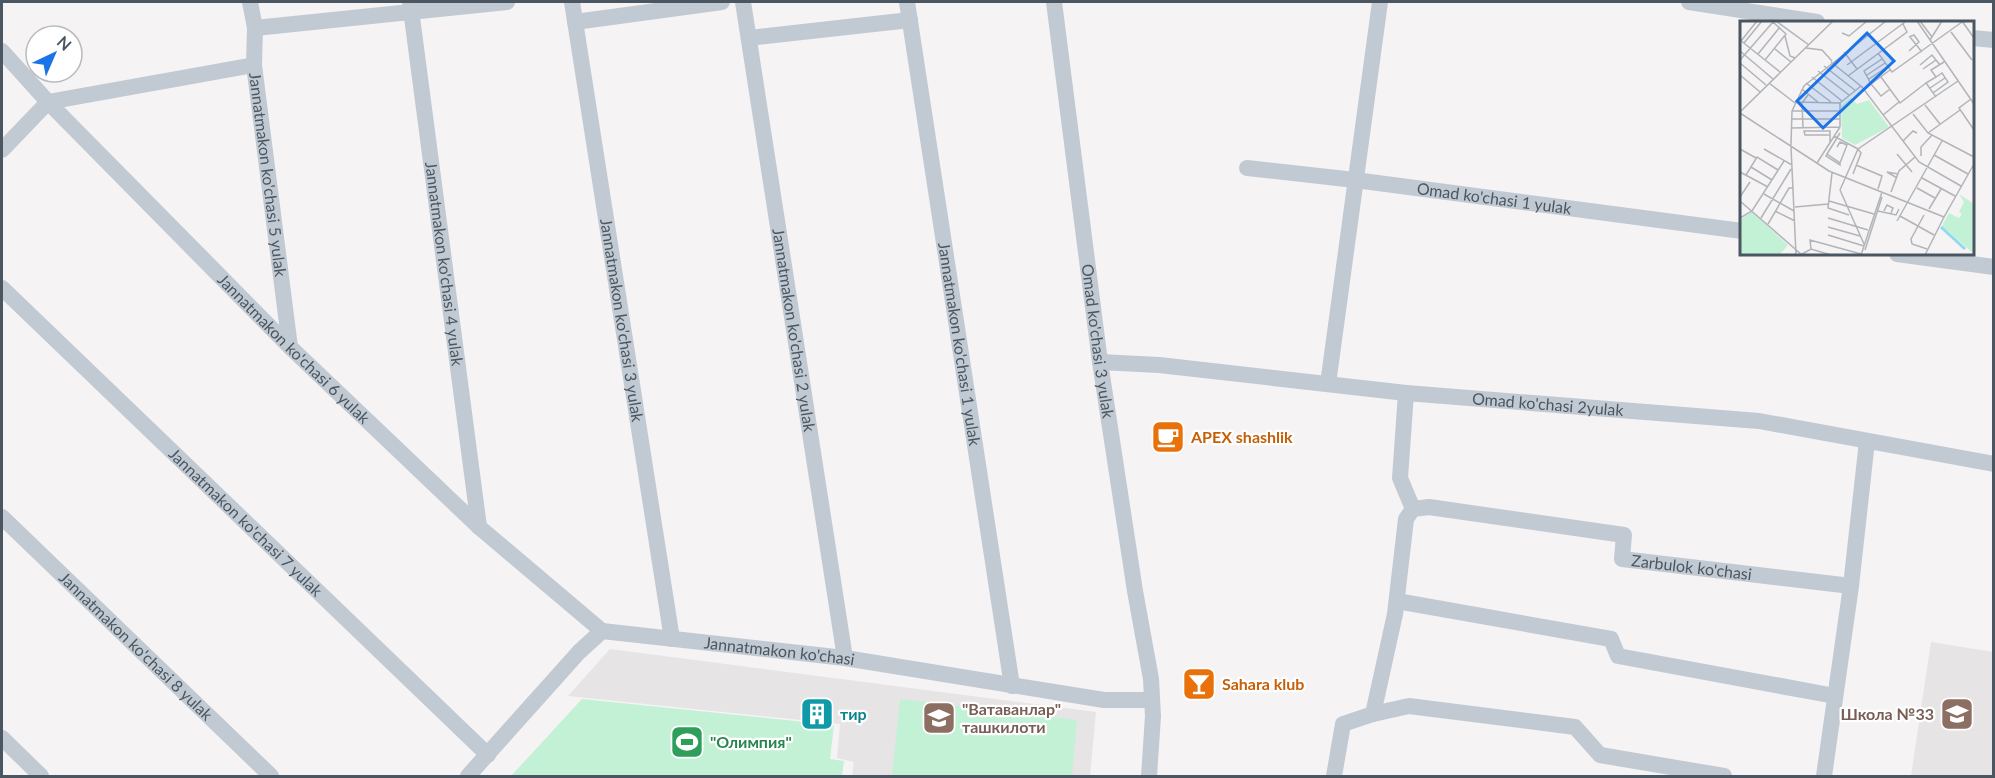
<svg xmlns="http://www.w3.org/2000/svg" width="1995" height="778" viewBox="0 0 1995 778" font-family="Lato,sans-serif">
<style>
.education{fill:#e6e4e5}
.green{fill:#c3f1d5}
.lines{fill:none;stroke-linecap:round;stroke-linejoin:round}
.minor{stroke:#c1cad2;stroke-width:16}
.labels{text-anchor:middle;stroke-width:4.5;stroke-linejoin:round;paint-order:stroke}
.street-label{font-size:16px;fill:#4a5661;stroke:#fff}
.food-label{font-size:16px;font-weight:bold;fill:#c56008;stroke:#fff;text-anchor:start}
.education-label{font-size:16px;font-weight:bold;fill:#785e54;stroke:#fff;text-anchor:start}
.culture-label{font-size:16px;font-weight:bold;fill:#0d838f;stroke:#fff;text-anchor:start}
.leisure-label{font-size:16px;font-weight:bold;fill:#27864d;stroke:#fff;text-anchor:start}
.inset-river{fill:none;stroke:#90daee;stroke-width:3}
.inset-road{fill:none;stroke:#b1b4b9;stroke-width:1.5}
.view{fill:#1a73e8;fill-opacity:0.15;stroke:#1a73e8;stroke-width:3}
.inset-edge{fill:none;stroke:#4a5661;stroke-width:3}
</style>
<rect width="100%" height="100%" fill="#f5f3f3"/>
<g class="education">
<path d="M 1931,642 L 1993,652 L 1993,776 L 1911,776 Z"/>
<path d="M 610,649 L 1096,712 L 1090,776 L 852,776 L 854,762 L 837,758 L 840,724 L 568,696 Z"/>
</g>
<g class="green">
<path d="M 582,699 L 834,725 L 830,759 L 844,761 L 842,776 L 511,776 Z"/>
<path d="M 900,699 L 1077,720 L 1072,776 L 892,776 Z"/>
</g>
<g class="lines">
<g class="minor">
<path id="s1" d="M 250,2 L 255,28 L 254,65 L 290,347"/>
<path id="s2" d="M 410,2 L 479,527"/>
<path id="s3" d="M 572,2 L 672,639"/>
<path id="s4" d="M 743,2 L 845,658"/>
<path id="s5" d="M 907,2 L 1012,686"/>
<path id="s6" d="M 1054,2 L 1100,362 L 1135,591 L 1151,679 L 1153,716 L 1149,776"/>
<path d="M 1689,2 L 1817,22"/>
<path d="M 575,22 L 722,2"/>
<path d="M 255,28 L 507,2"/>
<path d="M 749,38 L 910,20"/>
<path d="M 1972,38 L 1994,40"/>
<path id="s7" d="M 2,51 L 48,102 L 290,347 L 479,527 L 602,631"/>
<path d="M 2,150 L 48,102 L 254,65"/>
<path id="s8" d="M 1247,168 L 1355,180 L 1742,231"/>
<path d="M 1897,254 L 1994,267"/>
<path id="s9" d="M 2,288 L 488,755"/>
<path id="s10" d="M 1100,362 L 1159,365 L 1406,393 L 1759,421 L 1994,464"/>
<path d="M 1328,384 L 1380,2"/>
<path d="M 1406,393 L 1400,478 L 1413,509"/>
<path id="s11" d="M 2,517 L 271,776"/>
<path d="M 1397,601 L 1611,639 L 1618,656 L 1835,696"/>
<path d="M 1373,714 L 1409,706 L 1575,727 L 1600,755 L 1724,776"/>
<path d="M 2,738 L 41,776"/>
<path id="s12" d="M 468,776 L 579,652 L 602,631 L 845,658 L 1104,700 L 1152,700"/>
<path id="s13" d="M 1334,776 L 1343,724 L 1373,714 L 1395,614 L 1406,519 L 1413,509 L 1429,507 L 1624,535 L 1622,559 L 1851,586"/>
<path d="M 1824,776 L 1851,586 L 1867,441"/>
</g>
</g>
<defs>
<symbol id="cafe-square" viewBox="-11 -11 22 22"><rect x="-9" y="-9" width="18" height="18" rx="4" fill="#e8710a" stroke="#fff"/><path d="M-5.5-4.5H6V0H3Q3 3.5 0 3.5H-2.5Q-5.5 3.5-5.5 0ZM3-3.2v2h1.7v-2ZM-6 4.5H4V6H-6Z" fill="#fff"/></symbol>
<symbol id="bar-square" viewBox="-11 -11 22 22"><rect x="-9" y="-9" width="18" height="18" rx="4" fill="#e8710a" stroke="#fff"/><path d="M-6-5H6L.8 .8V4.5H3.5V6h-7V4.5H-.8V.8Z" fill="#fff"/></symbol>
<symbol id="building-square" viewBox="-11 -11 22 22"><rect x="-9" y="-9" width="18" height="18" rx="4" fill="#0f9aa8" stroke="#fff"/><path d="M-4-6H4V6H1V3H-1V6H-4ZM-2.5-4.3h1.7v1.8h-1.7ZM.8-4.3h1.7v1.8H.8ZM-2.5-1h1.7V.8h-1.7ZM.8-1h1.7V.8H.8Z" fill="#fff"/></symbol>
<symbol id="school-square" viewBox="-11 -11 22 22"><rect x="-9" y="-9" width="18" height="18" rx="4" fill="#8d6e63" stroke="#fff"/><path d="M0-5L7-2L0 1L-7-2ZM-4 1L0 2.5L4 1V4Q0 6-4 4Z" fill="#fff"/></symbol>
<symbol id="stadium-square" viewBox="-11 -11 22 22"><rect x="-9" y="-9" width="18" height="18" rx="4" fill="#2e9e5b" stroke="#fff"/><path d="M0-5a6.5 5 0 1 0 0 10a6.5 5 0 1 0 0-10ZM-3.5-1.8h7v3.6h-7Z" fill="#fff"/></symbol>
</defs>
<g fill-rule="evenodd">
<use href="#cafe-square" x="1149" y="418" width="38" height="38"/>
<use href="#bar-square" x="1180" y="665" width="38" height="38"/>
<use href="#building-square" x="798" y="695" width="38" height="38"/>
<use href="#school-square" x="1938" y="695" width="38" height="38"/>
<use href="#school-square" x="920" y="699" width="38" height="38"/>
<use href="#stadium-square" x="668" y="723" width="38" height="38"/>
</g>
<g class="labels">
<g class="street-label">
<text dy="6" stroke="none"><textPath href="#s1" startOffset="174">Jannatmakon ko'chasi 5 yulak</textPath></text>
<text dy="6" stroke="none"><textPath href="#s8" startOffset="249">Omad ko'chasi 1 yulak</textPath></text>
<text dy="6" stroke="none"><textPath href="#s2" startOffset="264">Jannatmakon ko'chasi 4 yulak</textPath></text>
<text dy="6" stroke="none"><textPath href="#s3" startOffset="322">Jannatmakon ko'chasi 3 yulak</textPath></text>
<text dy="6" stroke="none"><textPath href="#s4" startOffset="332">Jannatmakon ko'chasi 2 yulak</textPath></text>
<text dy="6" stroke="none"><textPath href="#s6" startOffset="342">Omad ko'chasi 3 yulak</textPath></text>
<text dy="6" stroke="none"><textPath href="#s5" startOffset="346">Jannatmakon ko'chasi 1 yulak</textPath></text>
<text dy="6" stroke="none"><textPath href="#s7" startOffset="417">Jannatmakon ko'chasi 6 yulak</textPath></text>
<text dy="6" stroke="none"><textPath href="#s10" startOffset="450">Omad ko'chasi 2yulak</textPath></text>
<text dy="6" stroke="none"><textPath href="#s9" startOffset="338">Jannatmakon ko'chasi 7 yulak</textPath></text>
<text dy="6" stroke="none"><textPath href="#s13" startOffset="602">Zarbulok ko'chasi</textPath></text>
<text dy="6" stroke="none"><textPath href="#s11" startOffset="186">Jannatmakon ko'chasi 8 yulak</textPath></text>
<text dy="6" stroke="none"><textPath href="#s12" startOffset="376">Jannatmakon ko'chasi</textPath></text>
</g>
<g class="food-label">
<text x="1191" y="443">APEX shashlik</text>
<text x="1222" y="690">Sahara klub</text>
</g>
<g class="education-label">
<text x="962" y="715">"Ватаванлар"<tspan x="962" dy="18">ташкилоти</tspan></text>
<text x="1934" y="720" text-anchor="end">Школа №33</text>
</g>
<g class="culture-label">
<text x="840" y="720">тир</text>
</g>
<g class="leisure-label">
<text x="710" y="748">"Олимпия"</text>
</g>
</g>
<g transform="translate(1740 21)">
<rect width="234" height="234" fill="#f5f3f3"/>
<path d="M 111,77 L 117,83 L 129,79 L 149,106 L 115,124 L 102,117 L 101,85 ZM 219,173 L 234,183 L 234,233 L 202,205 L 209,192 L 219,197 L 222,193 L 219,191 L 224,181 ZM 12,191 L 48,224 L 39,234 L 0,234 L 0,199 Z" fill="#c3f1d5"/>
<path class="inset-river" d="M 201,206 L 225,228"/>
<path class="inset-road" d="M 36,0 L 69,24M 177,0 L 234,83M 180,0 L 192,16M 222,0 L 234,17M 211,11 L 232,39M 102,12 L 109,15 L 127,0M 45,15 L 50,35 L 55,37M 170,16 L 182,31M 0,19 L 40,51M 190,19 L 202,0M 1,20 L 17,0M 4,22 L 22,0M 66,27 L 82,29 L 92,40M 35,28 L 51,41M 0,30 L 33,58M 169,30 L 179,21 L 174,14 L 169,16M 104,31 L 117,48M 138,32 L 152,51 L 222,1M 18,33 L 40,6M 0,39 L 33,1M 25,39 L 46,13 L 32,0M 91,41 L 122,66 L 179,141 L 221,165M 0,42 L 26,64M 107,44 L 165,1M 180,44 L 192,34 L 196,39M 84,45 L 116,70M 183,48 L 196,39 L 200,44M 78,50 L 109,74M 0,54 L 20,71M 127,54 L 145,42M 108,55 L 167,11 L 163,3M 72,56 L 102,80M 141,56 L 160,82 L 186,62M 129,58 L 147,46M 29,62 L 55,82M 66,62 L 91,81M 190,67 L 205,57M 62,68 L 79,82M 150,68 L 141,75 L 131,63 L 150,49M 124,69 L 131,63 L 124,50 L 142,38M 193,72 L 208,61 L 202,52 L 196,56M 196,76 L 186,62 L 196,56 L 191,49 L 204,41M 231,78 L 219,87 L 234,109M 55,81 L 100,82M 185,84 L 200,103M 52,90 L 100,90M 0,91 L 93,0M 0,92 L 89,150 L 204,196 L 234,143M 173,93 L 188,112 L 234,136M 143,94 L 159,81M 51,98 L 100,98M 63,106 L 62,82 L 68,74M 100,106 L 100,82 L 121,65M 51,107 L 100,106M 188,112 L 220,89M 90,114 L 65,114 L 64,110 L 90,110 L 90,121M 94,115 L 118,128M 163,120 L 173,110 L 177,112M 51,124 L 52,90 L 64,65 L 146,0M 51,126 L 56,234M 97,126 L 100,121 L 107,124 L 100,142M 0,128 L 16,137M 24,128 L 52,144M 87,133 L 100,142 L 100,144 L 86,135 ZM 87,133 L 100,112M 157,133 L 172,151M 194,134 L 228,153M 181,135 L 181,126 L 192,114M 77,142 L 100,106M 116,144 L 142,155 L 138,168M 11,146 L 32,159M 0,151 L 28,166M 92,152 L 88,187 L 109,194M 113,153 L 121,132 L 118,128M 6,154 L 17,136 L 38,149M 157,157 L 147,151 L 158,153M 182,157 L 215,175M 177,167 L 195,177M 100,169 L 118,128 L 218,60M 100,169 L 124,223M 151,171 L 159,150 L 175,136M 24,173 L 54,190M 0,176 L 10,161M 0,180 L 62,234M 89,180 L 134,193M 55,186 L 88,183M 189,188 L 201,168M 35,190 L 55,200M 138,190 L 156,194 L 159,188M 144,190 L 147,184 L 153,187 L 151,192M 184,194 L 171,218 L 172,223 L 187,228M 160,195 L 194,214M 0,197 L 12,190 L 44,140M 21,197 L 51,148M 88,197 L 128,209M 157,200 L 202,120M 28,203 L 49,167 L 53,167M 88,206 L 120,215M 88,214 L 124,225M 71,228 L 70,219 L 121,233M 125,229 L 142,176M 62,233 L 71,228 L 91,234M 121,234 L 142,171M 185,234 L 204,196"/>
<path class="view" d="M 127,12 L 154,40 L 83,107 L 57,80 Z"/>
<rect width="234" height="234" class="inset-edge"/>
</g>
<rect width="1995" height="778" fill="none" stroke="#4a5661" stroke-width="6"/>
<g transform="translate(54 54) rotate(44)"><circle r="28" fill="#ffffff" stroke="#b7bbc0" stroke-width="1.5"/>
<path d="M0-4.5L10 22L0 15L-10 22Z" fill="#1a73e8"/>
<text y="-9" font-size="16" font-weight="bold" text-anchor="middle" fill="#4a5661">N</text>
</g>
</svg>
